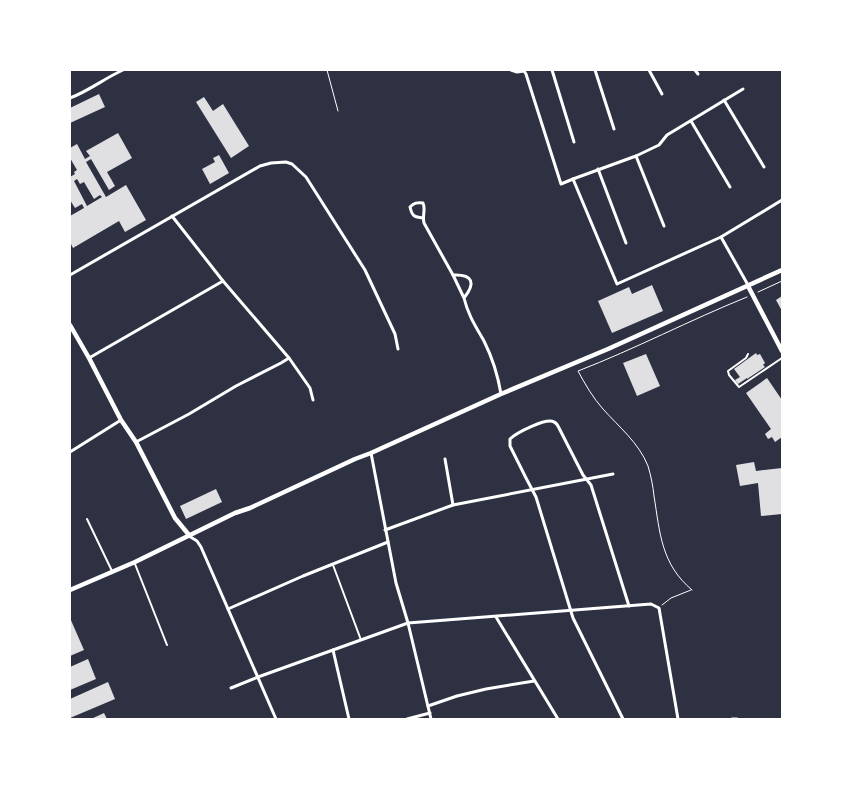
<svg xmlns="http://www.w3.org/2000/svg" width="852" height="789" viewBox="0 0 852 789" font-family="Overpass,sans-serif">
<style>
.building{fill:#e0e0e3;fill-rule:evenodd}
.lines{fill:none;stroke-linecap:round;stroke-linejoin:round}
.path{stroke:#fff;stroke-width:1}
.service{stroke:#fff;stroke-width:2}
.minor{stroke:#fff;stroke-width:3}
.tertiary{stroke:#fff;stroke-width:4.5}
.secondary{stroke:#fff;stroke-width:4.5}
</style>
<rect width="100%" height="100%" fill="#2d3142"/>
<g class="building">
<path d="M 99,94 L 105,107 L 70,123 L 70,108 Z"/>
<path d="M 204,97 L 213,111 L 223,104 L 249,146 L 231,158 L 196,102 Z"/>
<path d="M 118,133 L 132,158 L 107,172 L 115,186 L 109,190 L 91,159 L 86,162 L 106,197 L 126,185 L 146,220 L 125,232 L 119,221 L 73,248 L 70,242 L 70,216 L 84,208 L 82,204 L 75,208 L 70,200 L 70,177 L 75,174 L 74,172 L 77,170 L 70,158 L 70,148 L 77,144 L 85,159 L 90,156 L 86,151 ZM 77,179 L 80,184 L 84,182 L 94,199 L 100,195 L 102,197 L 87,206 L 74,181 Z"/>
<path d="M 219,155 L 229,173 L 210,184 L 202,169 L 215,162 L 213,158 Z"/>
<path d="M 652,285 L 663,311 L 612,333 L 598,301 L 629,287 L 632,294 Z"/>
<path d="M 782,296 L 782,311 L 776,300 Z"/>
<path d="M 756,353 L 757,355 L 760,354 L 765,363 L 763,365 L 765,367 L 747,379 L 747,378 L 738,384 L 735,380 L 740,377 L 734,369 Z"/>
<path d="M 646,354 L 660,386 L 637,396 L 623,363 Z"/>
<path d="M 767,378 L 782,400 L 782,437 L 775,442 L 772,437 L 768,439 L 765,434 L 771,429 L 746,393 Z"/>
<path d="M 754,462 L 756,471 L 782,468 L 782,514 L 761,516 L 758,483 L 740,486 L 736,465 Z"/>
<path d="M 216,489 L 222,502 L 186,519 L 180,506 Z"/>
<path d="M 70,618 L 84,650 L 70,656 Z"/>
<path d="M 88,659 L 96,679 L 70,690 L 70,667 Z"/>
<path d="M 108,682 L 115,699 L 70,718 L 70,699 Z"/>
<path d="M 104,713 L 107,719 L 91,719 Z"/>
</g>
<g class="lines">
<g class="path">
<path d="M 327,70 L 338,111"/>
<path d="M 758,292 L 782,281"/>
<path d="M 692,590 C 661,564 660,533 654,496 C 653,486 651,476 648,466 C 639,443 619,427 603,409 C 593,398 585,384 578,371 C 635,349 690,320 747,297"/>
<path d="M 662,605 L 671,598 L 691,590"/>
</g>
<g class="service">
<path d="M 748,354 L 746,358 L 728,371 L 729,375 L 739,387 L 782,358"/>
<path d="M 87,519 L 112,571"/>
<path d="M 135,564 L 167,645"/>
<path d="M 333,565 L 361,640"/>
</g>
<g class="minor">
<path d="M 511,70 L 517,72 L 524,71 L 526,74 L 561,184 L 573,179 L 617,284 L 721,237 L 782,200"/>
<path d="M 552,70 L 574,142"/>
<path d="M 595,70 L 614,129"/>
<path d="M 649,70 L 662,94"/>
<path d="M 695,70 L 698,74"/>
<path d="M 70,98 C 89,91 105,78 123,70"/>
<path d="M 724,100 L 764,167"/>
<path d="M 691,121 L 730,187"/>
<path d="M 636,156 L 664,226"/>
<path d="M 598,169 L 626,243"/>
<path d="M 573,179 L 636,156 L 659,145 L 667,135 L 743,89"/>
<path d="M 172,216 L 223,281 L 289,358 L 310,388 L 313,400"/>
<path d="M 423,218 C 414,217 412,216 410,207 C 414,203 417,202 423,203 C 426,210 422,215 424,223 L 453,275"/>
<path d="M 721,237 L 748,285"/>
<path d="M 70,275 L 260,166 L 271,163 L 286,162 L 292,164 L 306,177 L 365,270 L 395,334 L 398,349"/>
<path d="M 464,298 L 453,275 C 473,274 476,283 464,298 C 468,315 476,327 484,341 C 492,357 498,376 501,394"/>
<path d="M 89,358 L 223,281"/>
<path d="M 136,442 L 189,414 L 236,386 L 281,363 L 289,358"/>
<path d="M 70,452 L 121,420"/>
<path d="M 371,453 L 396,583 L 408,623 L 431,719"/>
<path d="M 445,459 L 453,505"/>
<path d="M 385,530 L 453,505 L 613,474"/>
<path d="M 189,536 L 197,541 L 201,547 L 276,719"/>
<path d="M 228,609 L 303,576 L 388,542"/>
<path d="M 496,617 L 558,719"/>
<path d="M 333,650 L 349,719"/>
<path d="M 231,688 L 258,677 L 408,623 L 651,604 L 659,608 L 678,719"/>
<path d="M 428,706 L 457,696 L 486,689 L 534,681"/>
<path d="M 407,719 L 430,713"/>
<path d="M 623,719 L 573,618 L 536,497 L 526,478 L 510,446 L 510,439 C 516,433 547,417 554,422 C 557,423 558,426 559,428 L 583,475 L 591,485 L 629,606"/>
<path d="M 732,719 L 737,719"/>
</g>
<path class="tertiary" d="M 70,325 L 89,358 L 121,420 L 136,442 L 175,518 L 189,535"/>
<g class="secondary">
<path d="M 748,286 L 782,351"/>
<path d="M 70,590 L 135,562 L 235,513 L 250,508 L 355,459 L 371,453 L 501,394 L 608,349 L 782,270"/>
</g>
</g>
<rect width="852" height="789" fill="none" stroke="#ffffff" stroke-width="142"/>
</svg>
